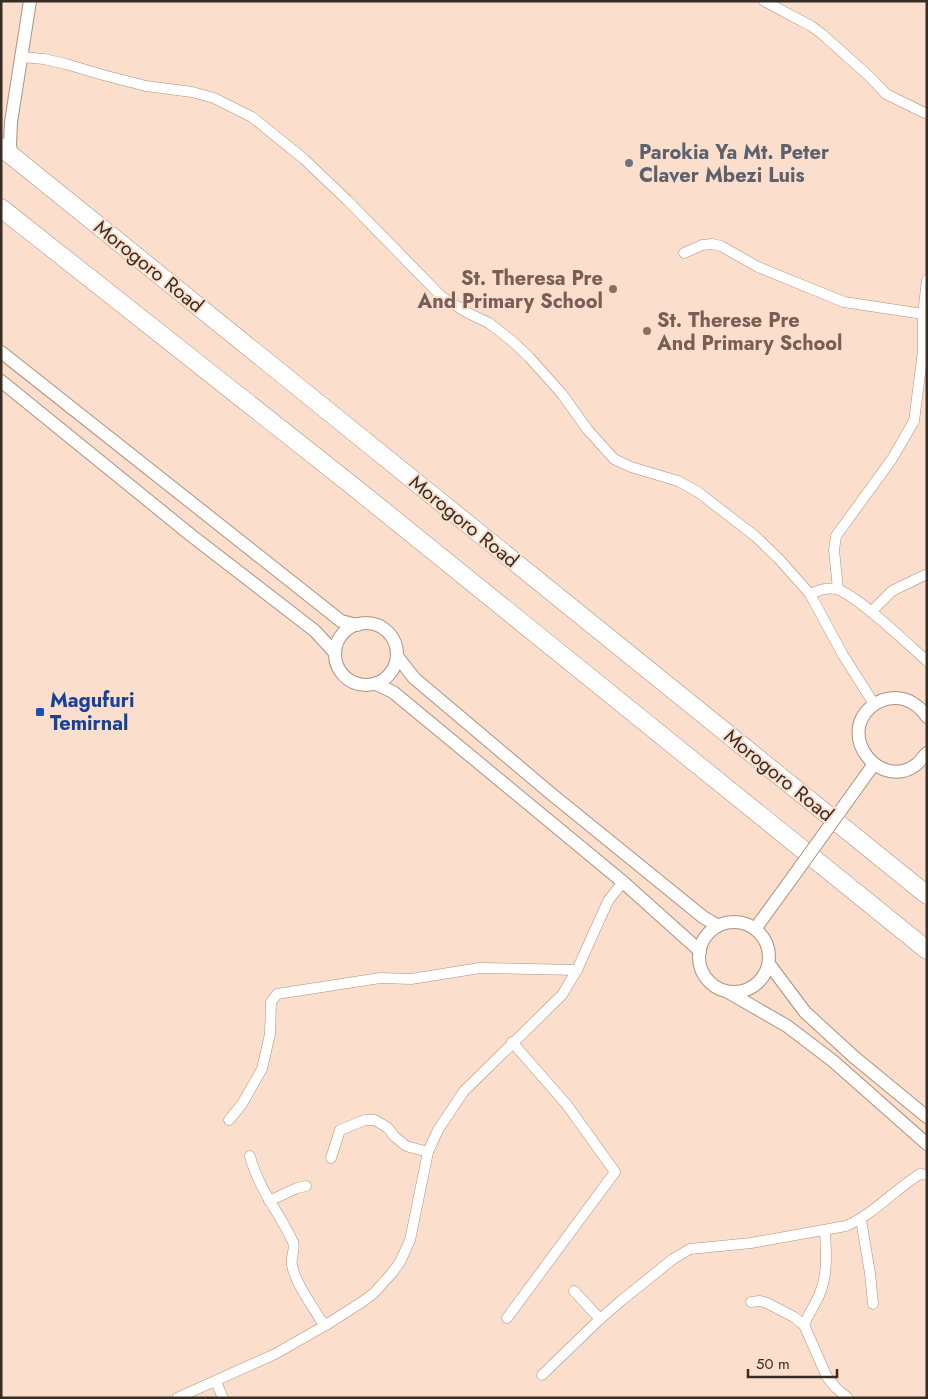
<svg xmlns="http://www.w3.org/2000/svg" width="928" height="1399" viewBox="0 0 928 1399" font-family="Jost,sans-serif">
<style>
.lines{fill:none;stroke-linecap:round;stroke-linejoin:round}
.minor-casing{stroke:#ac917f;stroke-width:11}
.tertiary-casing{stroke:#ac917f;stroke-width:14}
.trunk-casing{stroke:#ac917f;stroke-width:19}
.minor{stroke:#fff;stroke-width:10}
.tertiary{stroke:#fff;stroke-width:12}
.trunk{stroke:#fff;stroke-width:18}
.tertiary-bridge-casing{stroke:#ac917f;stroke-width:14;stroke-linecap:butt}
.tertiary-bridge{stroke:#fff;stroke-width:12}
.worship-dot{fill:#6b7280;stroke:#fbdecb;stroke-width:2}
.education-dot{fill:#8d6e63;stroke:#fbdecb;stroke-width:2}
.transit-dot{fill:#1a4fb4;stroke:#fbdecb;stroke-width:2}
.labels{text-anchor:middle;stroke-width:4;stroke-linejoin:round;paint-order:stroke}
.worship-label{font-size:20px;font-weight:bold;fill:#5b616d;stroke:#fbdecb;text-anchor:start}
.street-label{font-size:20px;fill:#372d25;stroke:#fbdecb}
.education-label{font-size:20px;font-weight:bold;fill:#785e54;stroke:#fbdecb;text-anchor:end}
.transit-label{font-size:20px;font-weight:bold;fill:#164399;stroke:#fbdecb;text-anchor:start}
</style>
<rect width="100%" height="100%" fill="#fbdecb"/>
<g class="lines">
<defs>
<g id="minor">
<path d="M 764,1 L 811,26 L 822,34 L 870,77 L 886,94 L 927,114"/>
<path d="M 22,57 L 44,59 L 66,64 L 103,75 L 146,86 L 192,92 L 214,98 L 252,117 L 304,159 L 348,201 L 442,297 L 468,313 L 489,323 L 512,341 L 529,357 L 562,394 L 587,429 L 614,459 L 631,467 L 678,481 L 698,492 L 755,536 L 779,559 L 810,594 L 843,655 L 874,704"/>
<path d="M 684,253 L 702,245 L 712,244 L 721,246 L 758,267 L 844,302 L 923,314"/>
<path d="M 838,589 L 834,550 L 836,536 L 892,459 L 914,421 L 923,351 L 923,314 L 927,280"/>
<path d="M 810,594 C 818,591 826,587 836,589 C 855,593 910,646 927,661"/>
<path d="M 871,612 L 892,591 L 927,574"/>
<path d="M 229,1120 L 242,1104 L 262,1069 L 270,1034 L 271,1002 L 277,994 L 380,978 L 411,979 L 480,968 L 577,970"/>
<path d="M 250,1156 C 258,1188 279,1212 293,1242 C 296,1250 290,1256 292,1265 C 295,1282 311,1304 320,1319 L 326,1325"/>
<path d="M 331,1158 L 340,1130 L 365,1120 L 375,1120 L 388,1128 L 394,1136 L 406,1146 L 428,1152"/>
<path d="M 269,1201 L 297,1188 L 306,1186"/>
<path d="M 861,1220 L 870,1273 L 873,1304"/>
<path d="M 574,1291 L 600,1319"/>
<path d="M 751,1302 L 760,1301 L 767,1303 L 794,1317 L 804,1325 L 827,1377 L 836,1388 L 848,1398"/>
<path d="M 507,1318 L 615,1172 L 567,1105 L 512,1042"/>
<path d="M 804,1325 C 808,1314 816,1304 820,1293 C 828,1273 826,1251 825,1230"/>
<path d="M 542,1375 L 600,1319 L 622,1300 L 673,1259 L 690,1249 L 751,1243 L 846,1226 C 874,1214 894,1190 920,1174 L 927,1175"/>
<path d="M 216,1382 L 223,1398"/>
<path d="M 177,1398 L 275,1354 L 326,1325 L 362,1302 L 374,1293 L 392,1273 L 400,1262 L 410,1240 L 428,1152 L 438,1130 L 464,1091 L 562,995 L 577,970 L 608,901 L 623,882"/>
</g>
<g id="tertiary">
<path d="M 12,156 L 10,145 L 11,122 L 30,1"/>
<path d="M 1,352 L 341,621 L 357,625"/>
<path d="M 1,381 L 192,536 L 315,631 L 335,653"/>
<circle cx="366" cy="654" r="31"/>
<path d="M 397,656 L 414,678 L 549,792 L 703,917 L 718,926"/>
<path d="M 376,684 L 393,692 L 623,882 L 700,951"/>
<path d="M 927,717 C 920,706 908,698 895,698 C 886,698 878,701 871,707 C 836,737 882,792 917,764 C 920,761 924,756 927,753"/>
<path d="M 846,803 L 874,764"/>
<circle cx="734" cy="957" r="35"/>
<path d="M 755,929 L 795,874"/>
<path d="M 769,964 L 805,1012 L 854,1057 L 927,1117"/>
<path d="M 728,992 L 787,1026 L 833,1061 L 927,1144"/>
</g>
<g id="trunk">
<path d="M 1,147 L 927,895"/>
<path d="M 1,208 L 354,487 L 927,950"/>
</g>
</defs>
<use href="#minor" class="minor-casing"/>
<use href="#tertiary" class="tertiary-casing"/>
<use href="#trunk" class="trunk-casing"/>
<use href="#minor" class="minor"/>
<use href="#tertiary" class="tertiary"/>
<use href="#trunk" class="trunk"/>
<defs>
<path id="tertiary-bridge" d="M 795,874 L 846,803"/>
</defs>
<use href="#tertiary-bridge" class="tertiary-bridge-casing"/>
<use href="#tertiary-bridge" class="tertiary-bridge"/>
</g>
<circle class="worship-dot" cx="629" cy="163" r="5"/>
<g class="education-dot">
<circle cx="613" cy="289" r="5"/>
<circle cx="647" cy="331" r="5"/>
</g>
<rect class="transit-dot" x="35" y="707" width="10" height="10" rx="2.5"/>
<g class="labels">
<g class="worship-label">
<text x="639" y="159">Parokia Ya Mt. Peter<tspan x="639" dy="23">Claver Mbezi Luis</tspan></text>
</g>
<g class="street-label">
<text transform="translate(149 266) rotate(39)" y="7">Morogoro Road</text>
<text transform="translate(464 521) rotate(39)" y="7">Morogoro Road</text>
<text transform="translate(779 775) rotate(39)" y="7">Morogoro Road</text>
</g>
<g class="education-label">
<text x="603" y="285">St. Theresa Pre<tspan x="603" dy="23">And Primary School</tspan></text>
<text x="657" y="327" text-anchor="start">St. Therese Pre<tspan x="657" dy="23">And Primary School</tspan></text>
</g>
<g class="transit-label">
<text x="50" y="707">Magufuri<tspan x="50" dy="23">Temirnal</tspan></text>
</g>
</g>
<rect width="928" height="1399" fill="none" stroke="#372d25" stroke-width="5"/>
<path d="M748 1369v8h89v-8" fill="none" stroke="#372d25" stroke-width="2.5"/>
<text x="756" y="1369" font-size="15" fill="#372d25" stroke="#fbdecb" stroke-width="4" paint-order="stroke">50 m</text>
</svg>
